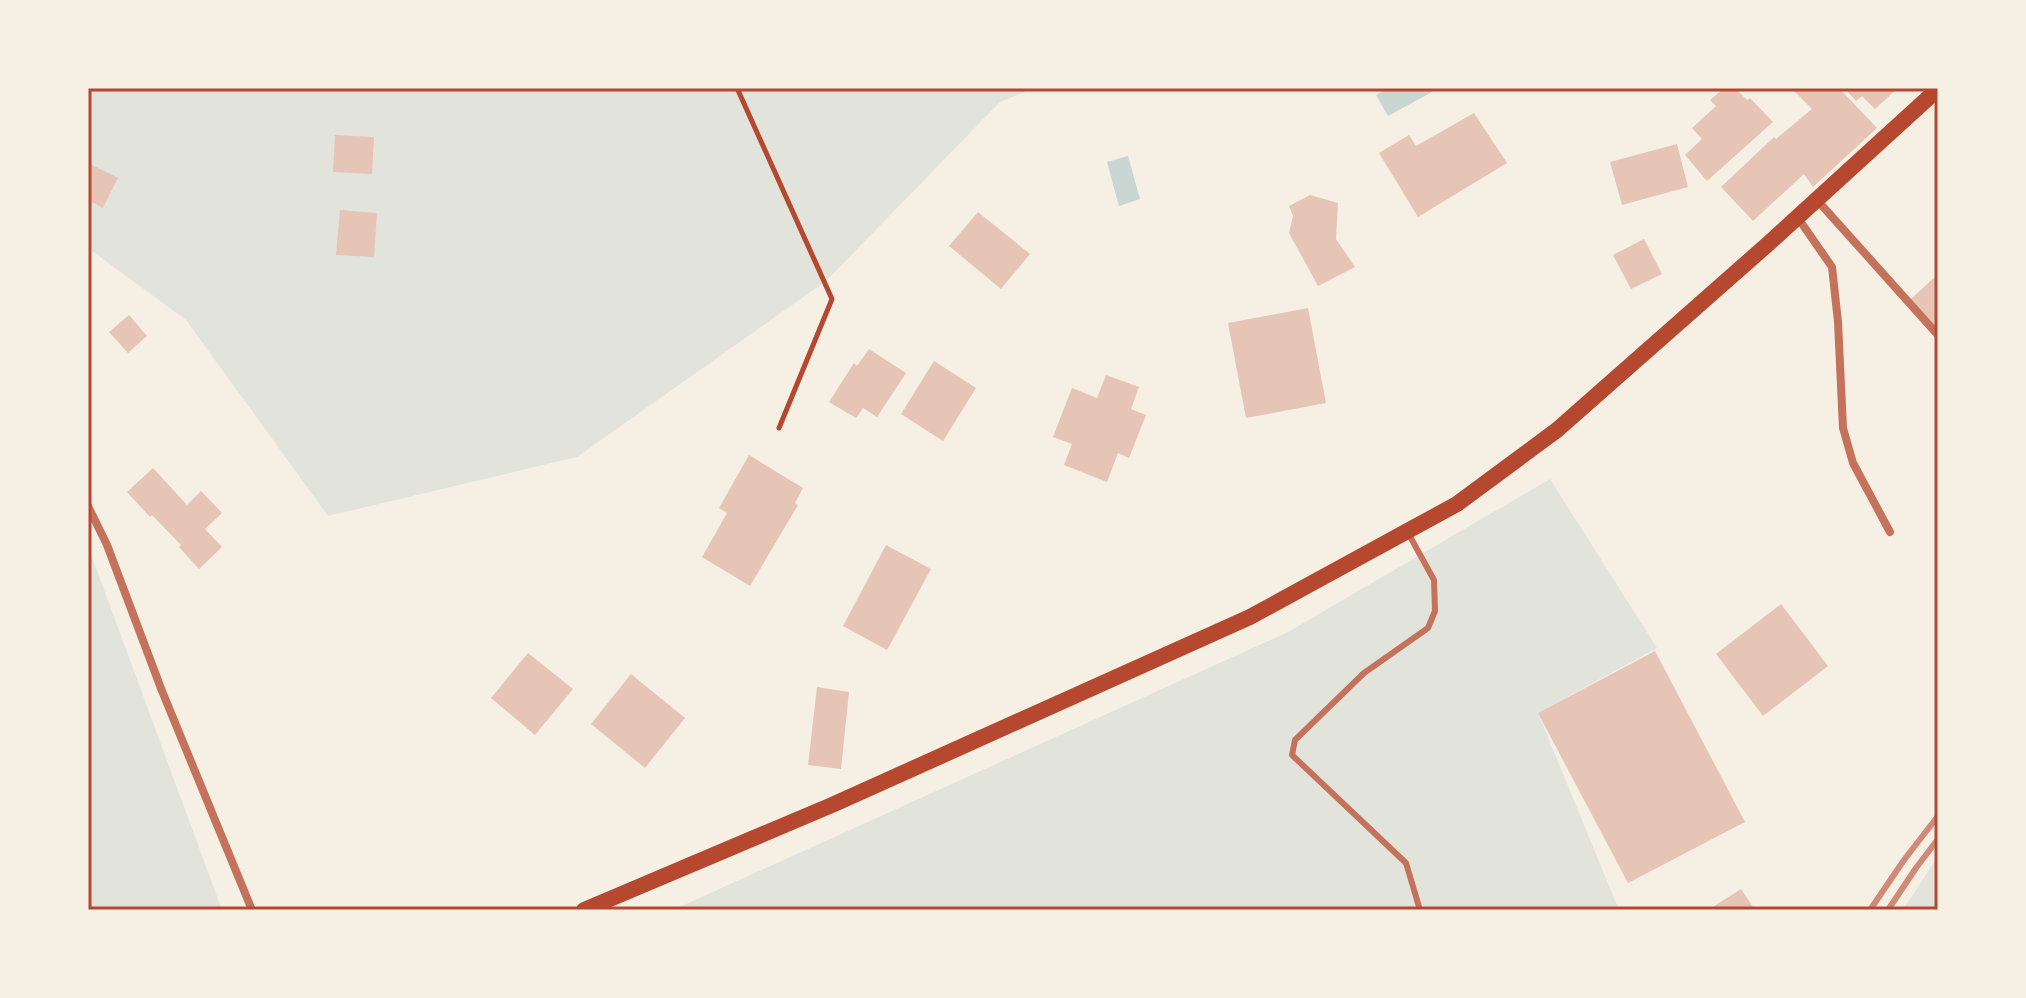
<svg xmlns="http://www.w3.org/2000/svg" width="2026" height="998" viewBox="0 0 2026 998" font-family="'IBM Plex Sans',sans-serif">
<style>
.green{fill:#e2e4dc}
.water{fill:#c9d6d2}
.building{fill:#e6c5b7}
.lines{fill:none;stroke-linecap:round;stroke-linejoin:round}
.path{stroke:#b5482f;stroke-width:5}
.service{stroke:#c5725c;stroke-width:6}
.minor{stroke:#c5725c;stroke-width:8}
.secondary{stroke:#b5482f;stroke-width:16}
.rail{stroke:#cf8b77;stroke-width:6}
.neatline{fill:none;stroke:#b5482f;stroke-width:3}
</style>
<rect width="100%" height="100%" fill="#f6efe4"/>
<g class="green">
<path d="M 88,88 L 1035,88 L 1000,102 L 826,281 L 577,457 L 328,516 L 186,320 L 88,248 Z"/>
<path d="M 1550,479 L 1657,648 L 1538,713 L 1619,910 L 673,910 L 1288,632 Z"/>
<path d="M 88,550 L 92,557 L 222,910 L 88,910 Z"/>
<path d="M 1938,856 L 1938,910 L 1903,910 Z"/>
</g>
<g class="water">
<path d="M 1389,88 L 1430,88 L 1432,92 L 1388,116 L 1376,95 Z"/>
<path d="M 1128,156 L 1140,199 L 1119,206 L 1107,162 Z"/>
</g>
<g class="building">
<path d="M 1724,88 L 1735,88 L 1747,100 L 1750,98 L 1773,122 L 1707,181 L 1685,155 L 1702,139 L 1692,128 L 1716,106 L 1710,100 Z"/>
<path d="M 1791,88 L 1839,88 L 1877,128 L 1813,187 L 1804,174 L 1753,221 L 1721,187 L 1774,137 L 1776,139 L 1812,109 Z"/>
<path d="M 1844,88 L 1898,88 L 1875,109 L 1862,96 L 1856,101 Z"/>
<path d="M 1474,113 L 1507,163 L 1418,217 L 1379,153 L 1409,135 L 1416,146 Z"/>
<path d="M 335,135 L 374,137 L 372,174 L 333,172 Z"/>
<path d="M 1677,144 L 1688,187 L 1622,205 L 1610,162 Z"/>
<path d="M 88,163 L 118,178 L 103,208 L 88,200 Z"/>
<path d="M 1310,195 L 1338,203 L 1336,239 L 1355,267 L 1318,286 L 1289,233 L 1293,216 L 1289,206 Z"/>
<path d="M 340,210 L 377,213 L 374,257 L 336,255 Z"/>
<path d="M 978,212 L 1030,254 L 1001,289 L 949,246 Z"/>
<path d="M 1644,239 L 1662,274 L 1631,289 L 1613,255 Z"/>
<path d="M 1938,274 L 1938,330 L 1910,300 Z"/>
<path d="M 1308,308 L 1326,403 L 1246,418 L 1228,323 Z"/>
<path d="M 129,315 L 147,336 L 128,353 L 109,332 Z"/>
<path d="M 869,349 L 906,373 L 877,417 L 863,408 L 856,418 L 829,402 L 854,363 L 857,366 Z"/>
<path d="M 934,361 L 976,388 L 943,441 L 901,414 Z"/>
<path d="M 1106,375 L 1139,387 L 1131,409 L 1146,415 L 1129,458 L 1118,453 L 1107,482 L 1064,465 L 1072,444 L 1053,437 L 1072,388 L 1097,398 Z"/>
<path d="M 749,455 L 803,488 L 795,503 L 798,505 L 750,586 L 702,557 L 727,513 L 719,508 Z"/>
<path d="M 153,468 L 187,505 L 201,491 L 222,513 L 205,529 L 222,547 L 199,569 L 179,547 L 181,545 L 152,515 L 150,517 L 127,492 Z"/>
<path d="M 886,545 L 931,569 L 887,650 L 843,626 Z"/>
<path d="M 1781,604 L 1828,666 L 1763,716 L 1716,654 Z"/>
<path d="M 1655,651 L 1745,822 L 1628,883 L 1538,713 Z"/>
<path d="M 528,653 L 573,689 L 535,735 L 491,698 Z"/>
<path d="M 631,674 L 685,718 L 645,768 L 591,724 Z"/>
<path d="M 817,687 L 849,692 L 841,769 L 808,765 Z"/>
<path d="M 1741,889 L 1755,910 L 1708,910 Z"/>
</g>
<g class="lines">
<path class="path" d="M 737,88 L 832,299 L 779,428"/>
<path class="service" d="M 1407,531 L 1434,580 L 1435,611 L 1428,628 L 1364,673 L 1295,740 L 1292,755 L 1406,863 L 1420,910"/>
<g class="minor">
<path d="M 1817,200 L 1938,335"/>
<path d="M 1798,218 L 1832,267 L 1838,322 L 1843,428 L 1853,463 L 1890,532"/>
<path d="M 88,506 L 107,545 L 162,691 L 252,910"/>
</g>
<path class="secondary" d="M 584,910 L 832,805 L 1250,617 L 1457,504 L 1557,430 L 1768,244 L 1938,89"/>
<g class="rail">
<path d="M 1870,910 L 1904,860 L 1938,816"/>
<path d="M 1888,910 L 1916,868 L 1938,839"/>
</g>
</g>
<rect width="2026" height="998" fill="none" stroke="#f6efe4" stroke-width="180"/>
<rect x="90" y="90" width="1846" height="818" class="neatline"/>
</svg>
